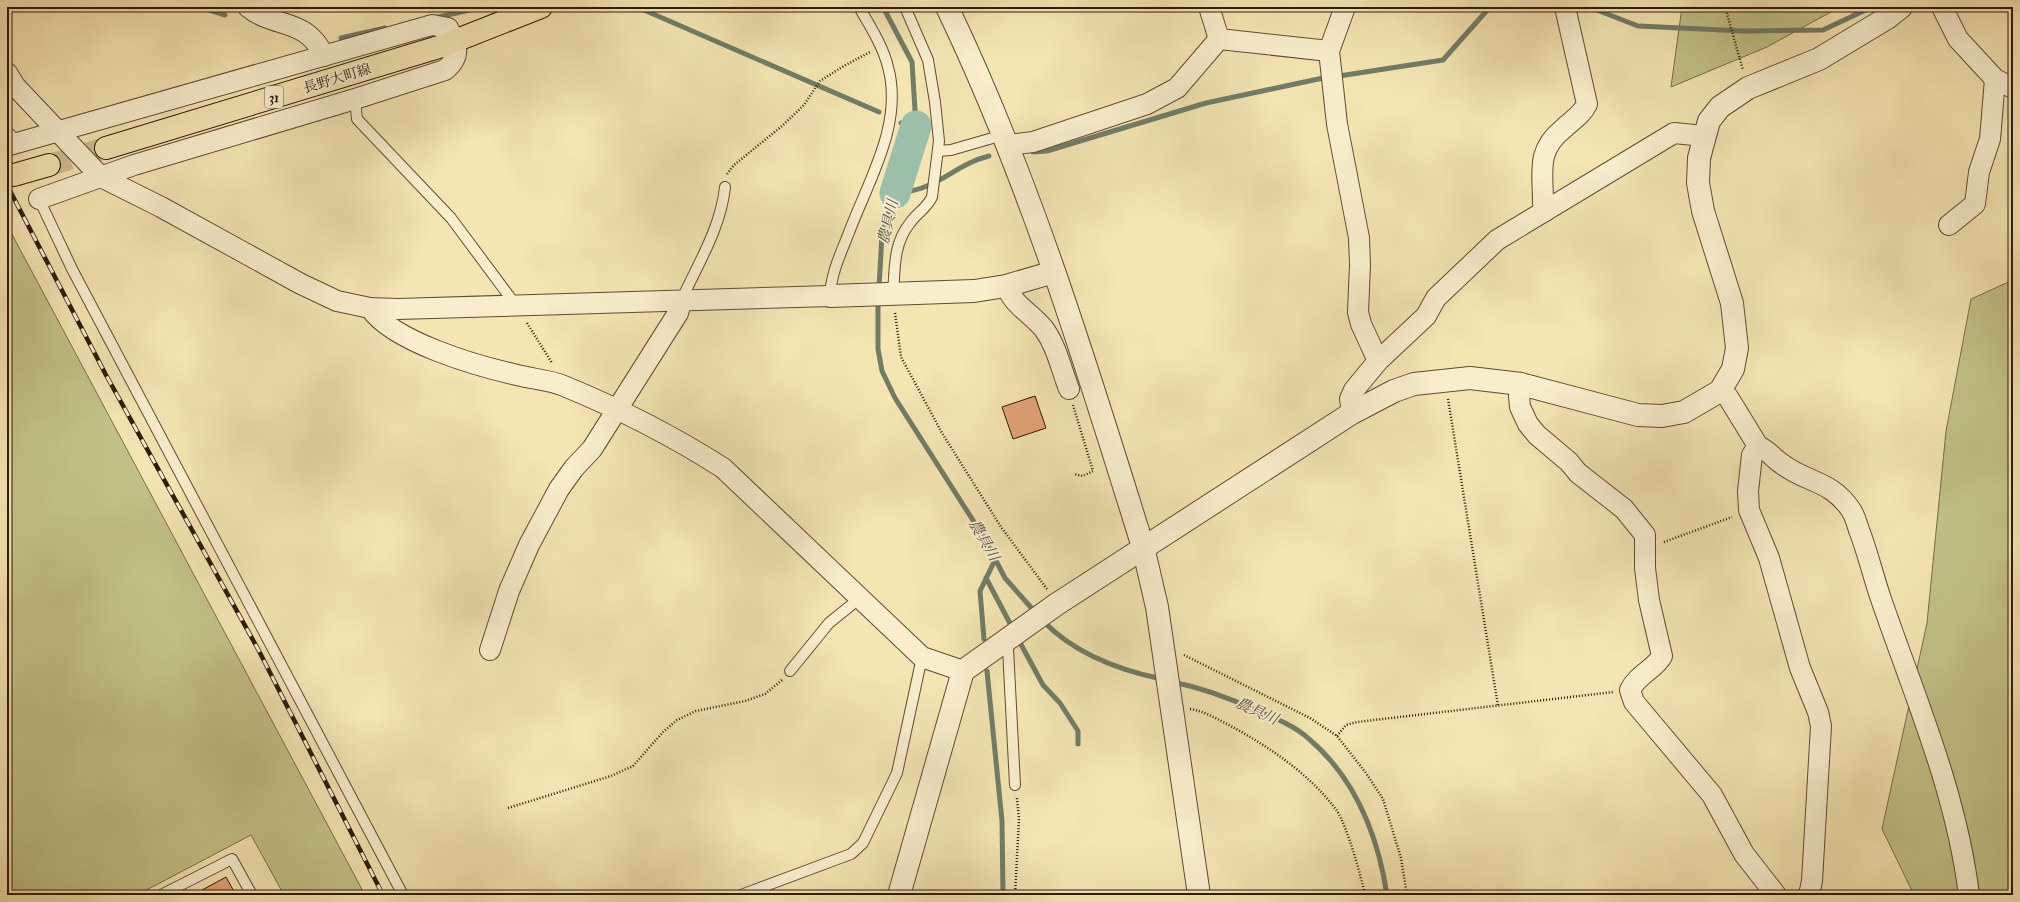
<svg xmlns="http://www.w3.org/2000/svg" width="2020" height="902" viewBox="0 0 2020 902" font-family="'IM FELL Double Pica','Noto Serif JP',serif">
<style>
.green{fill:#c2c288;stroke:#796d48}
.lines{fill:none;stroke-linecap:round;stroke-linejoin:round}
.stream{stroke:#717c69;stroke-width:5}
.river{stroke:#9cbfa9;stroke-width:31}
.building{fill:#e4a378;stroke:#301808}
.primary-tunnel{stroke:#cdbc91;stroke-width:22;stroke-dasharray:22 11;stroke-linecap:butt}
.service-casing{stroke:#614b33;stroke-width:12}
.minor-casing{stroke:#614b33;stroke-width:22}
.tertiary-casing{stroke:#614b33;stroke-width:24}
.primary-casing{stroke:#301808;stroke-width:24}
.path{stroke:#301808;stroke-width:2.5;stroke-dasharray:1 2;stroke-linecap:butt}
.service{stroke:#f8eece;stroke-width:10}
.minor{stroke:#f8eece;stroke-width:20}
.tertiary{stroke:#f8eece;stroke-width:22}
.primary{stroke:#f4e5b3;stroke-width:22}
.rail-casing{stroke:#301808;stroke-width:4.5}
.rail{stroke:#f8eece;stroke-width:3;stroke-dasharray:9;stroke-linecap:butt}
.labels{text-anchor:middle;stroke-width:4;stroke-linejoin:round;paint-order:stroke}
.shield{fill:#f8eece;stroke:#6c5843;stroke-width:1}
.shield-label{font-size:13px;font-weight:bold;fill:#301808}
.street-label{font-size:14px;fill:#301808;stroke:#f8eece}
.water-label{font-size:15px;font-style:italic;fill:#565240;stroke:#f8eece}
</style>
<rect width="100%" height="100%" fill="#f4e5b3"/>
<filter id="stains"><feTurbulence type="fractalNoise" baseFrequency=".005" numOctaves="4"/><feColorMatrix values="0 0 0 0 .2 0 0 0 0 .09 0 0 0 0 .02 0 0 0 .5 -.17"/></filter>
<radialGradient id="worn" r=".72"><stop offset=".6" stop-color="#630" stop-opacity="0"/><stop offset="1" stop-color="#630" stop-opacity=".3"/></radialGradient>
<g class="green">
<path d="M 1682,7 L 1840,7 L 1767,47 L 1671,87 Z"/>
<path d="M 7,225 L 365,895 L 284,895 L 251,835 L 137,895 L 7,895 Z"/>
<path d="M 2013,280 L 2013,895 L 1914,895 L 1882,829 L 1927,623 L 1946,431 L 1971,299 Z"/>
</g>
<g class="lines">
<g class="stream">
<path d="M 200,7 L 225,15"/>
<path d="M 637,7 L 879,112"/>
<path d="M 883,7 L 912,62 L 916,126 L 901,123"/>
<path d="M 1589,7 L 1638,26 L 1744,31 L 1823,30 L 1872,7"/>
<path d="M 434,18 L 483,7"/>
<path d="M 341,38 L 385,28"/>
<path d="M 1339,76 L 1443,60 L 1490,7"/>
<path d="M 1033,152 L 1047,151 L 1206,103 L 1323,78"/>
<path d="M 879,288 L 882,234 L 895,193 C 938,191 953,165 989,156"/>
<path d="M 878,298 L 878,349 L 882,371 L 895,398 L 983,536 L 1005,578 L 1035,612"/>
<path d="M 986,578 L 1013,629"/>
<path d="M 1043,621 C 1075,654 1118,670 1162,679"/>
<path d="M 1017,637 L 1043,685 L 1060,703 L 1078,731 L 1078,744"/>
<path d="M 984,639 L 980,591 L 995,560"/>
<path d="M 987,671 L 1002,821 L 1003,895"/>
<path d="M 1173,682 C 1202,688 1227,697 1253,709 C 1272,717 1294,725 1309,739 C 1356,779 1378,836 1387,895"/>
</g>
<path class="river" d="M 895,193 L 916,126"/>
</g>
<g class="building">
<path d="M 1035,396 L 1046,428 L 1013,439 L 1002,407 Z"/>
<path d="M 226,877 L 236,895 L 193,895 Z"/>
</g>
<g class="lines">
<path class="primary-tunnel" d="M 49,165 L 106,148"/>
<defs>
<g id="service">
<path d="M 355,99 L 357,119 L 451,218 L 515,304"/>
<path d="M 938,151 L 951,150 L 1003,135"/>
<path d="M 39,199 L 72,269 L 403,895"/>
<path d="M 893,294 C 895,269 893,244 910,223 C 917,213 927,208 932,197 L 939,141 L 935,102 L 928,60 L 905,7"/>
<path d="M 830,296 C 831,274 840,255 848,235 C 867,183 904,125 888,67 C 883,46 870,26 859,7"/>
<path d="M 681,301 C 698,264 721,227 725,187"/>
<path d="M 1004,642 L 1008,648 L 1015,785"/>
<path d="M 790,671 L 829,623 L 860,598"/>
<path d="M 161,895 L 232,859 L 252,895"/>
<path d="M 741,895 L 851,854 L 863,843 L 897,773 L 922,657"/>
</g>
<g id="minor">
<path d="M 248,7 C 275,29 306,17 324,56"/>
<path d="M 1209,7 L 1219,39 L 1329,51"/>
<path d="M 1345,7 L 1329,51 L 1337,124 L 1359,238 L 1360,265 L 1358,312 L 1361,324 L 1378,361"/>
<path d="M 1942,7 L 1958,39 L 1995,79 L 2013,88"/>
<path d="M 7,73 L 15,86 L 101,177 L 161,207 L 301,284 L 337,301 L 370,308 L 398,309 L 830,296"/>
<path d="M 7,138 L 10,145 L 432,25 L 448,28 C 457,44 462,56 445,70 L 355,99 L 134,165 L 39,199"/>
<path d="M 1007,145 L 1033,142 L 1147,104 L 1177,88 L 1219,39"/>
<path d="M 1545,211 L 1543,203 C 1543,171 1536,151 1563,129 C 1571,121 1582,115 1587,104 L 1565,7"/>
<path d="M 1949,225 L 1975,204 L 1979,172 L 1990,139 L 1995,79"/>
<path d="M 1006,286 C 1015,307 1030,312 1044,329 C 1057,347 1061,369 1069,389"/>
<path d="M 370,308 C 393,342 477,366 517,375 C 532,379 550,380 564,386 C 620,409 673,436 723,468 L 922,657 L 963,671"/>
<path d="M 1521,384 L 1519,396 L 1520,407 L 1528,424 L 1537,435 L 1569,462 L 1578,473 L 1624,509 L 1645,535 L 1645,568 L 1649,600 L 1662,656 C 1654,670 1638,674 1630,690 L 1634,702 L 1712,795 L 1744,854 L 1776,895"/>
<path d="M 1720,391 L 1728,397 L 1758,446 C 1768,450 1773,458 1782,464 C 1807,483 1831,480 1851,510 C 1855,516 1857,524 1859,530 C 1868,553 1873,576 1881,599 C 1915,698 1956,790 1969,895"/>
<path d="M 1352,413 L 1350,399 L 1354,390 L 1378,361 L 1426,316 L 1436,298 L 1497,240 L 1674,133 L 1694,135 L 1704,139"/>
<path d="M 1758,446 L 1752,455 L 1748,491 L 1749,510 L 1769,558 L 1800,668 L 1818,712 L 1821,726 L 1812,881 L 1809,895"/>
<path d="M 490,650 L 509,591 L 529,545 L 559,489 L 574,468 L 592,449 L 678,313 L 681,301"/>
</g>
<g id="tertiary">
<path d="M 947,7 C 1030,180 1086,364 1143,547 L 1157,607 L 1199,895"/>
<path d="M 830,296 L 974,291 L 1006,286 L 1054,272"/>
<path d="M 899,895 L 963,671 L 1057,604 L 1352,413 L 1394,391 L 1414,384 L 1470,378 L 1521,384 L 1638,415 L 1662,416 L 1684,412 L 1720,391 L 1733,369 L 1737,348 L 1732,303 L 1703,211 L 1698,183 L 1699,158 L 1709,121 L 1720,107 L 1748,88 L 1819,59 L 1887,18 L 1901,7"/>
</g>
<g id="primary">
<path d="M 106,148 L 442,46 L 541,7"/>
<path d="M 14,175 L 49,165"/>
</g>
</defs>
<use href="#service" class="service-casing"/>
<use href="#minor" class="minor-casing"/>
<use href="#tertiary" class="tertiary-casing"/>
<use href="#primary" class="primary-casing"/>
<g class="path">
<path d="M 1725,7 L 1743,70"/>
<path d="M 727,174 L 734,165 L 782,126 L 804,105 L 820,81 L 842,67 L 870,52"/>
<path d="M 895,313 L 901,357 L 942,433 L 1001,527 L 1047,589"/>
<path d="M 527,323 L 552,363"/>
<path d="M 1448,399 L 1498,706"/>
<path d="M 1073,405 L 1093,471 L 1083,476 L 1074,474"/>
<path d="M 1664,542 L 1732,517"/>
<path d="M 1184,655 L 1310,718 L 1337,736 L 1366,773 L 1383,799 L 1401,858 L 1407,895"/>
<path d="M 1190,709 C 1204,711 1215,718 1227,724 C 1268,746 1309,773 1337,811 C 1347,826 1361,876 1365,895"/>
<path d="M 1337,736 L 1346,725 L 1357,722 L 1613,692"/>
<path d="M 508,808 L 611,776 L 633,766 L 663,732 L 677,720 L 696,711 L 745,701 L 765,694 L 782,680"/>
<path d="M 1015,895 L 1019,819 L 1017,798"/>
</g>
<use href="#service" class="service"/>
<use href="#minor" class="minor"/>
<use href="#tertiary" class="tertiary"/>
<use href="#primary" class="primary"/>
<defs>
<path id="rail" d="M 7,185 L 106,375 L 258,649 L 383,895"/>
</defs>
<use href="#rail" class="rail-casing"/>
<use href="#rail" class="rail"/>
</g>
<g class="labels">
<rect class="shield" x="265" y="86" width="18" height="22" rx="3"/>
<g class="shield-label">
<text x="274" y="102">31</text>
</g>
<g class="street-label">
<text transform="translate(337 78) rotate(-17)" y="5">長野大町線</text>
</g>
<g class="water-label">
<text transform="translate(888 222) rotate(-77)" y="5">農具川</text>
<text transform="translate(984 540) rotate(60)" y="5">農具川</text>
<text transform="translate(1257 711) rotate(24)" y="5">農具川</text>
</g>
</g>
<rect width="2020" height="902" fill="none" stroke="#f4e5b3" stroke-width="24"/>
<rect x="8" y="8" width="2004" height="886" fill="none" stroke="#301808" stroke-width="2"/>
<rect x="12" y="12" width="1996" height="878" fill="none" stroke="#301808"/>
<rect width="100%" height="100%" filter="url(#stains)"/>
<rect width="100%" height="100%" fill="url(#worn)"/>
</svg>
